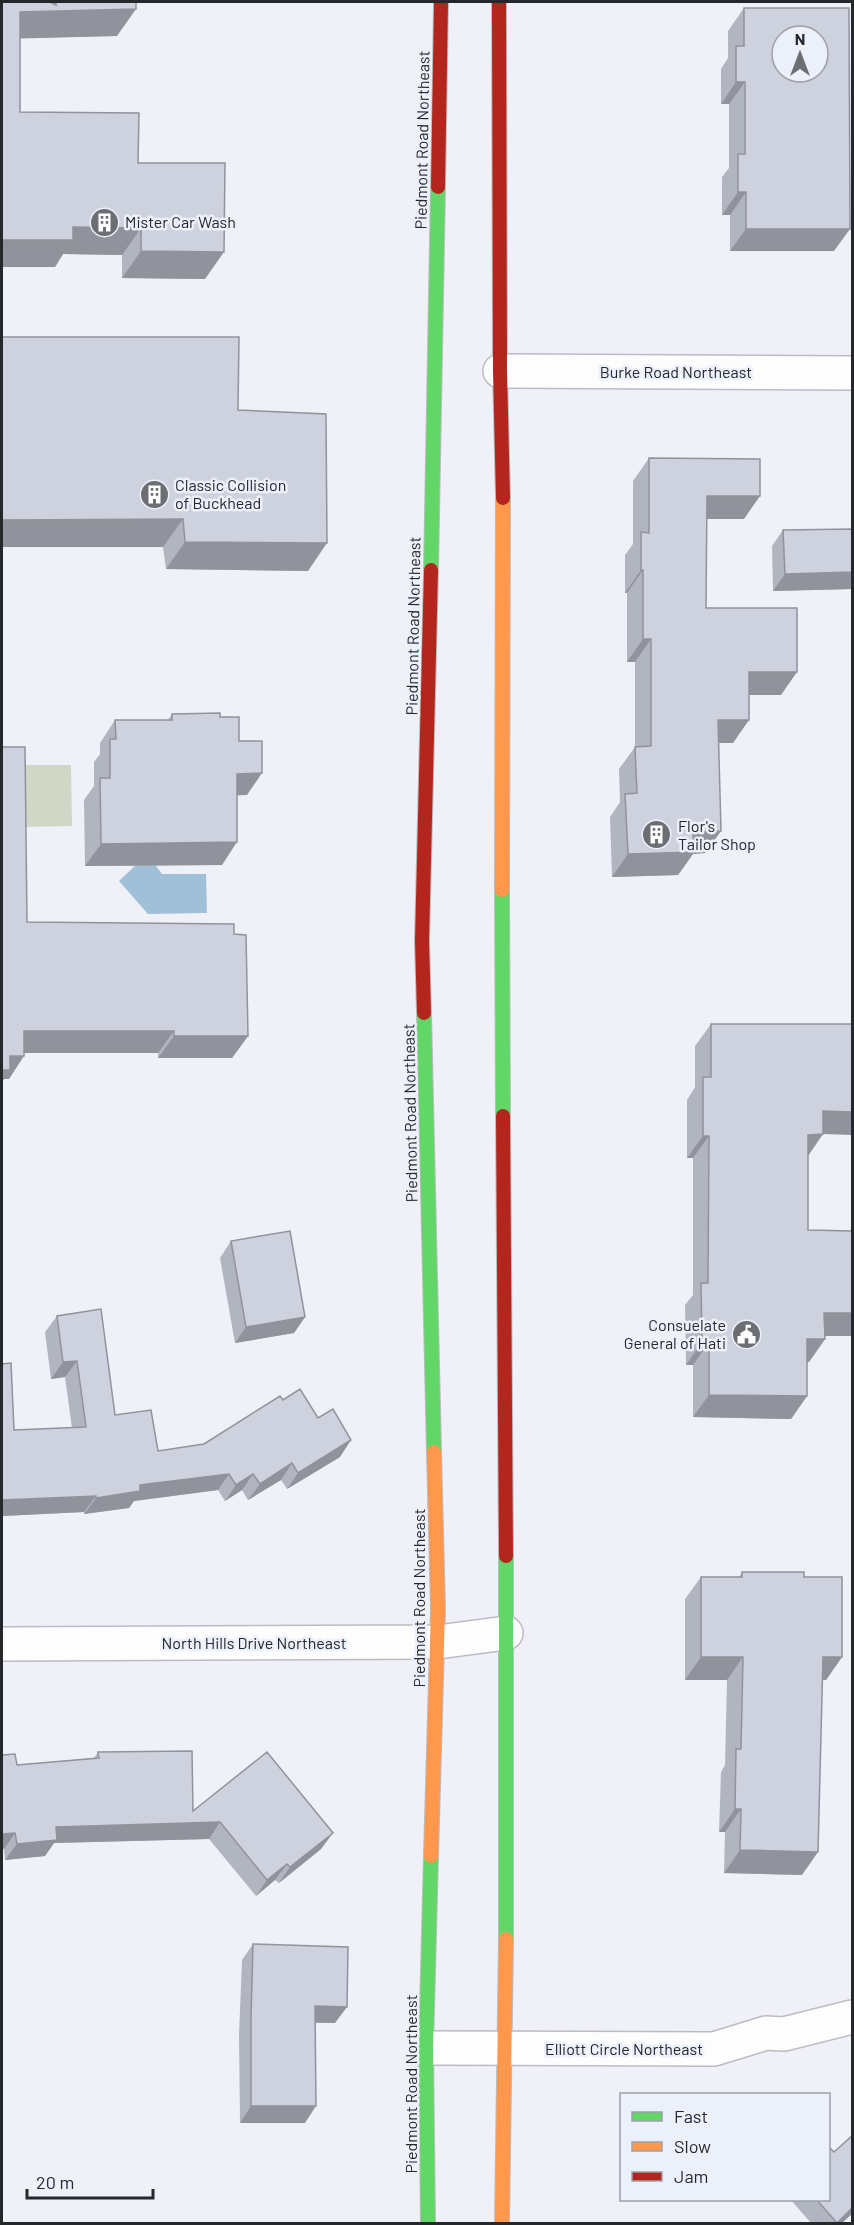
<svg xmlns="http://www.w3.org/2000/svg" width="854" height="2225" viewBox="0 0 854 2225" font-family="Barlow,sans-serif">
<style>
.green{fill:#d1d7c7}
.water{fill:#a0c0d8}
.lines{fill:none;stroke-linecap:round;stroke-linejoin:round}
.street-casing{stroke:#bbbcc1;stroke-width:36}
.fast-casing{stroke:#bbbcc1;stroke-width:16}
.slow-casing{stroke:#bbbcc1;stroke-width:16}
.jam-casing{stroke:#bbbcc1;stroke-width:16}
.street{stroke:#fdfdfe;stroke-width:33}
.fast{stroke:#63d668;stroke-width:14}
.slow{stroke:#ff974d;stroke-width:14}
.jam{stroke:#b3261e;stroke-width:14}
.wall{fill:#b1b5bf}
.shaded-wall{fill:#90939b}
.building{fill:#ced2de;stroke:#90939b;stroke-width:1.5;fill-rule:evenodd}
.labels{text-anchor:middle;stroke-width:5;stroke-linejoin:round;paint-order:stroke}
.street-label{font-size:16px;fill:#25272b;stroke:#ecf0fb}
.poi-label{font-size:16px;fill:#25272b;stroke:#ecf0fb;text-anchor:start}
</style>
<rect width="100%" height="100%" fill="#f0f1f8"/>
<path class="green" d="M 24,765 L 71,765 L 72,826 L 25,827 Z"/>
<path class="water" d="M 139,862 L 153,862 L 162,874 L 206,874 L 207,913 L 148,914 L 119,881 Z"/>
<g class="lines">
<defs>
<g id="street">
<path d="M 500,371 L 852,373"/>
<path d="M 2,1644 L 438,1642 L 506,1633"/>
<path d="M 426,2048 L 714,2049 L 766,2033 L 784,2034 L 852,2017"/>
</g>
<g id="fast">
<path d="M 431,570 L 438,187"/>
<path d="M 502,890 L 503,1116"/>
<path d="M 424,1013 L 434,1452"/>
<path d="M 506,1556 L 506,1939"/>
<path d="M 428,2224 L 426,2048 L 431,1856"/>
</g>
<g id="slow">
<path d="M 502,890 L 503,498"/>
<path d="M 431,1856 L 438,1609 L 434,1452"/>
<path d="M 502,2224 L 506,1939"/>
</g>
<g id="jam">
<path d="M 499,2 L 500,371 L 503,498"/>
<path d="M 438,187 L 441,2"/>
<path d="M 424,1013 L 422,941 L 431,570"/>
<path d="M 503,1116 L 506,1556"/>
</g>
</defs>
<use href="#street" class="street-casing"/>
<use href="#fast" class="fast-casing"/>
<use href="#slow" class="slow-casing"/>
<use href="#jam" class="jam-casing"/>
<use href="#street" class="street"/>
<use href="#fast" class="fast"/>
<use href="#slow" class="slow"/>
<use href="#jam" class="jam"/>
</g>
<g class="wall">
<path d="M 2,2 L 136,2 L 117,36 L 20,38 L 20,112 L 138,163 L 205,279 L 122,278 L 122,255 L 63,254 L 55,267 L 2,267 Z"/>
<path d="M 744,8 L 834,251 L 730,251 L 730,215 L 722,215 L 722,177 L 729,168 L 729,104 L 721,104 L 721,69 L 728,58 L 728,31 Z"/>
<path d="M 2,337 L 238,410 L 308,571 L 166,569 L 163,547 L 2,547 Z"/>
<path d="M 649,458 L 744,519 L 707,519 L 706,608 L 781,695 L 749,695 L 733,743 L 718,743 L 721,831 L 705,853 L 693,854 L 678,875 L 612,877 L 610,817 L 620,802 L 619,769 L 635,747 L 635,662 L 627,662 L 627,593 L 625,593 L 625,555 L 633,544 L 633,481 Z"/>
<path d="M 852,529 L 852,589 L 773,591 L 772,546 L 783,530 Z"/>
<path d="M 172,714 L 220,717 L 239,741 L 247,795 L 237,795 L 222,865 L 85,866 L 84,800 L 94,786 L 94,762 L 100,754 L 100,743 L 115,720 L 168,720 Z"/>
<path d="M 27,922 L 234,934 L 248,1036 L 232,1058 L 158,1058 L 158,1053 L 24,1053 L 9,1079 L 4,1079 Z"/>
<path d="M 711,1024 L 823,1134 L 808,1156 L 808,1230 L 852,1336 L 825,1336 L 825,1339 L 809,1362 L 807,1362 L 807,1396 L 791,1419 L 693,1417 L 693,1365 L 686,1365 L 685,1305 L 693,1295 L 693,1158 L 687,1158 L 687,1100 L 695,1087 L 695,1046 Z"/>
<path d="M 231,1241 L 305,1317 L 294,1333 L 235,1343 L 220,1258 Z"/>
<path d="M 57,1316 L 115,1415 L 158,1451 L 204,1444 L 283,1400 L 340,1457 L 287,1489 L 281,1480 L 248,1500 L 242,1490 L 225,1501 L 218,1490 L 134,1501 L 129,1508 L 84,1514 L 84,1512 L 2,1516 L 2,1364 L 14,1430 L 72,1428 L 65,1377 L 51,1379 L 45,1332 Z"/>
<path d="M 742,1572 L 804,1577 L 842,1657 L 826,1680 L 822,1680 L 802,1875 L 724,1873 L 725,1832 L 719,1832 L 721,1772 L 725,1765 L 727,1680 L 685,1680 L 685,1599 L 701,1577 L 739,1577 Z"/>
<path d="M 98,1752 L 193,1811 L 321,1849 L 279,1883 L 275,1880 L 256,1896 L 209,1839 L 54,1843 L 45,1856 L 5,1860 L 4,1849 L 17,1765 L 94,1758 Z"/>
<path d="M 253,1944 L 335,2023 L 315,2023 L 305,2123 L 240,2123 L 239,2035 L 242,1960 Z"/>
<path d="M 834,2152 L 842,2223 L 811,2223 L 790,2199 L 828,2199 Z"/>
</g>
<g class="shaded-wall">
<path d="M 136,9 L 117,36 L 2,39 L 20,12 Z"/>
<path d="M 736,82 L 745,82 L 729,104 L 721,104 Z"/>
<path d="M 738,192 L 746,192 L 730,215 L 722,215 Z"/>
<path d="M 73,227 L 141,228 L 122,255 L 63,254 L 55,267 L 2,267 L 2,240 Z"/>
<path d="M 746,229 L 850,229 L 834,251 L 730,251 Z"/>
<path d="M 141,251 L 224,252 L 205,279 L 122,278 Z"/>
<path d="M 707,496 L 760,496 L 744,519 L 691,519 Z"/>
<path d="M 183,519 L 163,547 L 2,547 L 2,520 Z"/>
<path d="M 185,542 L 327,543 L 308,571 L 166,569 Z"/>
<path d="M 641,570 L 643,570 L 627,593 L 625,593 Z"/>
<path d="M 852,572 L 852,589 L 773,591 L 785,574 Z"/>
<path d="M 643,639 L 651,639 L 635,662 L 627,662 Z"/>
<path d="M 749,672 L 797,672 L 781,695 L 733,695 Z"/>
<path d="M 718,720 L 749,720 L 733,743 L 702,743 Z"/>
<path d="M 262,773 L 247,795 L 221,796 L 237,774 Z"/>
<path d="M 721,831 L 705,853 L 693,854 L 678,875 L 612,877 L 628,854 L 693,832 Z"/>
<path d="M 237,842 L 222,865 L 85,866 L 101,844 Z"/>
<path d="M 24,1031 L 174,1031 L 158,1053 L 9,1053 Z"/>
<path d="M 174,1036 L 248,1036 L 232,1058 L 158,1058 Z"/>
<path d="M 10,1056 L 24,1056 L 9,1079 L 4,1079 L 2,1083 L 2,1069 Z"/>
<path d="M 823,1111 L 852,1112 L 852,1135 L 823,1134 L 807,1157 L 792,1158 Z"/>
<path d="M 703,1136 L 709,1136 L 693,1158 L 687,1158 Z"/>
<path d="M 824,1313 L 852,1313 L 852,1336 L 808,1336 Z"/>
<path d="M 305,1317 L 294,1333 L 235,1343 L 246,1327 Z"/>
<path d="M 807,1339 L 825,1339 L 809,1362 L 791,1362 Z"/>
<path d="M 702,1342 L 709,1342 L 693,1365 L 686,1365 Z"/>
<path d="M 77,1361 L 65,1377 L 51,1379 L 63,1362 Z"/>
<path d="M 709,1395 L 807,1396 L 791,1419 L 693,1417 Z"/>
<path d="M 351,1440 L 340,1457 L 287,1489 L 298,1473 Z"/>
<path d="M 292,1463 L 281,1480 L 248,1500 L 260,1484 Z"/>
<path d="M 229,1474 L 218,1490 L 134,1501 L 129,1508 L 84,1514 L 96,1498 L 140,1485 Z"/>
<path d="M 253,1474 L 242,1490 L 225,1501 L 236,1485 Z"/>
<path d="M 96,1496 L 84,1512 L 2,1516 L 2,1500 Z"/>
<path d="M 701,1657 L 743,1657 L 727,1680 L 685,1680 Z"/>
<path d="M 823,1657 L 842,1657 L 826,1680 L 807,1680 Z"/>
<path d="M 735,1809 L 741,1809 L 725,1832 L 719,1832 Z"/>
<path d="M 220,1822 L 209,1839 L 54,1843 L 45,1856 L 5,1860 L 17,1844 L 56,1827 Z"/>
<path d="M 15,1833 L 4,1849 L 2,1849 L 2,1834 Z"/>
<path d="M 333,1833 L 321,1849 L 279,1883 L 290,1867 Z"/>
<path d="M 740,1850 L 818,1852 L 802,1875 L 724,1873 Z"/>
<path d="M 287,1864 L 275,1880 L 256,1896 L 267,1880 Z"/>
<path d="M 315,2006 L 347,2007 L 335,2023 L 303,2022 Z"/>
<path d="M 251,2106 L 316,2106 L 305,2123 L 240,2123 Z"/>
<path d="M 852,2208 L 852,2214 L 842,2223 L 836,2223 Z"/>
</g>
<g class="building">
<path d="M 2,2 L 50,2 L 56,5 L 56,2 L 136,2 L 136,9 L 20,12 L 20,112 L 139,113 L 138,163 L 225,163 L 224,252 L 141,251 L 141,228 L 73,227 L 73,240 L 2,240 Z"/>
<path d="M 744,8 L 849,8 L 850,229 L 746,229 L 746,192 L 738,192 L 738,154 L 745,154 L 745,82 L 736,82 L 736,46 L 744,46 ZM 782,36 L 818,36 L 818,72 L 782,72 Z"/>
<path d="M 2,337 L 239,337 L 238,410 L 326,414 L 327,543 L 185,542 L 183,519 L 2,520 Z"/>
<path d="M 649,458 L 760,459 L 760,496 L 707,496 L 706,608 L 797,608 L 797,672 L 749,672 L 749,720 L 718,720 L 721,831 L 693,832 L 694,852 L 628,854 L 625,794 L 637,793 L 635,747 L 651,746 L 651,639 L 643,639 L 643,570 L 641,570 L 641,532 L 649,533 Z"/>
<path d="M 852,529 L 852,572 L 785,574 L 783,530 Z"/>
<path d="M 220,713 L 220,717 L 239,717 L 239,741 L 262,741 L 262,773 L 237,774 L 237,842 L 101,844 L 100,778 L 110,778 L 110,739 L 116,739 L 115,720 L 172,720 L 172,714 Z"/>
<path d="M 2,747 L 25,747 L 27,922 L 234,924 L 234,934 L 246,935 L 248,1036 L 174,1036 L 174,1031 L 24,1031 L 24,1056 L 10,1056 L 10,1070 L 2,1070 Z"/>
<path d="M 711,1024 L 852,1024 L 852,1112 L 823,1111 L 823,1134 L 808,1135 L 808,1230 L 852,1231 L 852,1313 L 824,1313 L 825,1339 L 807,1339 L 807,1396 L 709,1395 L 709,1342 L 702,1342 L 701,1283 L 708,1283 L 709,1136 L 703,1136 L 703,1077 L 711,1077 Z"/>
<path d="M 290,1231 L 305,1317 L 246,1327 L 231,1241 Z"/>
<path d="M 101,1309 L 115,1415 L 151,1410 L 158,1451 L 204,1444 L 280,1396 L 283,1400 L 300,1389 L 318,1418 L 333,1409 L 351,1440 L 298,1473 L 292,1463 L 260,1484 L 253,1474 L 236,1485 L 229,1474 L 140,1485 L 140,1491 L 96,1498 L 96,1496 L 2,1500 L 2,1364 L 11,1363 L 14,1430 L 86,1427 L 77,1361 L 63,1362 L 57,1316 Z"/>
<path d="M 742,1572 L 804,1572 L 804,1577 L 842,1577 L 842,1657 L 823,1657 L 818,1852 L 740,1850 L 741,1809 L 735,1809 L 736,1749 L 741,1749 L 743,1657 L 701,1657 L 701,1577 L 742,1577 Z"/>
<path d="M 192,1751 L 193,1811 L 267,1752 L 333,1833 L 290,1867 L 287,1864 L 267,1880 L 220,1822 L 56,1827 L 57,1840 L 17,1844 L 15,1833 L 2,1834 L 2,1755 L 15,1754 L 17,1765 L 99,1758 L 98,1752 Z"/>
<path d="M 253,1944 L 348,1947 L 347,2007 L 315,2006 L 316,2106 L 251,2106 L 251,2018 Z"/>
<path d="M 852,2136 L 852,2208 L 837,2223 L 816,2199 L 828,2199 L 828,2146 L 834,2152 Z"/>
</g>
<defs>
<symbol id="building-disc" viewBox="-11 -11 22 22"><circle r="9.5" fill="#6c6e73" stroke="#ecf0fb"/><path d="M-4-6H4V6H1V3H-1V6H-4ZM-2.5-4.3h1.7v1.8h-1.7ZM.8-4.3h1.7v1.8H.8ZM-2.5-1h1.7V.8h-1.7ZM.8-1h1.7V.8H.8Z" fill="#fff"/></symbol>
<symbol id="civic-disc" viewBox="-11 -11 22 22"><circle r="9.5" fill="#6c6e73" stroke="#ecf0fb"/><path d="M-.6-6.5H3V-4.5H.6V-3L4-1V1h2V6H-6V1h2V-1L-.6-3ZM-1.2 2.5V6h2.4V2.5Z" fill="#fff"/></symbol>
</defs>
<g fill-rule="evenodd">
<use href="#building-disc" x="88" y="206" width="33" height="33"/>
<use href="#building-disc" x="138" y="478" width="33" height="33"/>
<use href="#building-disc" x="640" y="818" width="33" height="33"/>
<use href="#civic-disc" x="730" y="1318" width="33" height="33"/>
</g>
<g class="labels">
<g class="street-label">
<text transform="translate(422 140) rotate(-89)" y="6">Piedmont Road Northeast</text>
<text x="676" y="378">Burke Road Northeast</text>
<text transform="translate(413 626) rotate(-89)" y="6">Piedmont Road Northeast</text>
<text transform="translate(410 1113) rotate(-91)" y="6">Piedmont Road Northeast</text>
<text transform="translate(419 1598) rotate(-90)" y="6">Piedmont Road Northeast</text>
<text x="254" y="1649">North Hills Drive Northeast</text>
<text x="624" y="2055">Elliott Circle Northeast</text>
<text transform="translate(411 2084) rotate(-90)" y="6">Piedmont Road Northeast</text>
</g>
<g class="poi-label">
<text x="125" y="228">Mister Car Wash</text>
<text x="175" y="491">Classic Collision<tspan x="175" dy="18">of Buckhead</tspan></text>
<text x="678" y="832">Flor's<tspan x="678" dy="18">Tailor Shop</tspan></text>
<text x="726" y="1331" text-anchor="end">Consuelate<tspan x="726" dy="18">General of Hati</tspan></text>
</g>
</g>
<rect width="854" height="2225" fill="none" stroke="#25272b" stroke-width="6"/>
<rect x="620" y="2093" width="210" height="108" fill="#ecf0fb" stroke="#9ca0a8" stroke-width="1.5"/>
<rect x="632" y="2112" width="30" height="9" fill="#63d668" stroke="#9ca0a8" stroke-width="1.5"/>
<text x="674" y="2123" font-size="18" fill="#25272b">Fast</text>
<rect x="632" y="2142" width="30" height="9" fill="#ff974d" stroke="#9ca0a8" stroke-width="1.5"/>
<text x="674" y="2153" font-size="18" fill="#25272b">Slow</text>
<rect x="632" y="2172" width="30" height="9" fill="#b3261e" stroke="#9ca0a8" stroke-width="1.5"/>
<text x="674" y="2183" font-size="18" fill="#25272b">Jam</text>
<g transform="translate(800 54)"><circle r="28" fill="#ecf0fb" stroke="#9ca0a8" stroke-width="1.5"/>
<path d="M0-4.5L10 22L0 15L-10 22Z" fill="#6c6e73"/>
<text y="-9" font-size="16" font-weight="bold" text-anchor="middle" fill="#25272b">N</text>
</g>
<path d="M27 2189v9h126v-9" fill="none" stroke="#25272b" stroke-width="3"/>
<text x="36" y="2189" font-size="18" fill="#25272b" stroke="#ecf0fb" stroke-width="4.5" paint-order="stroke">20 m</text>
</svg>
